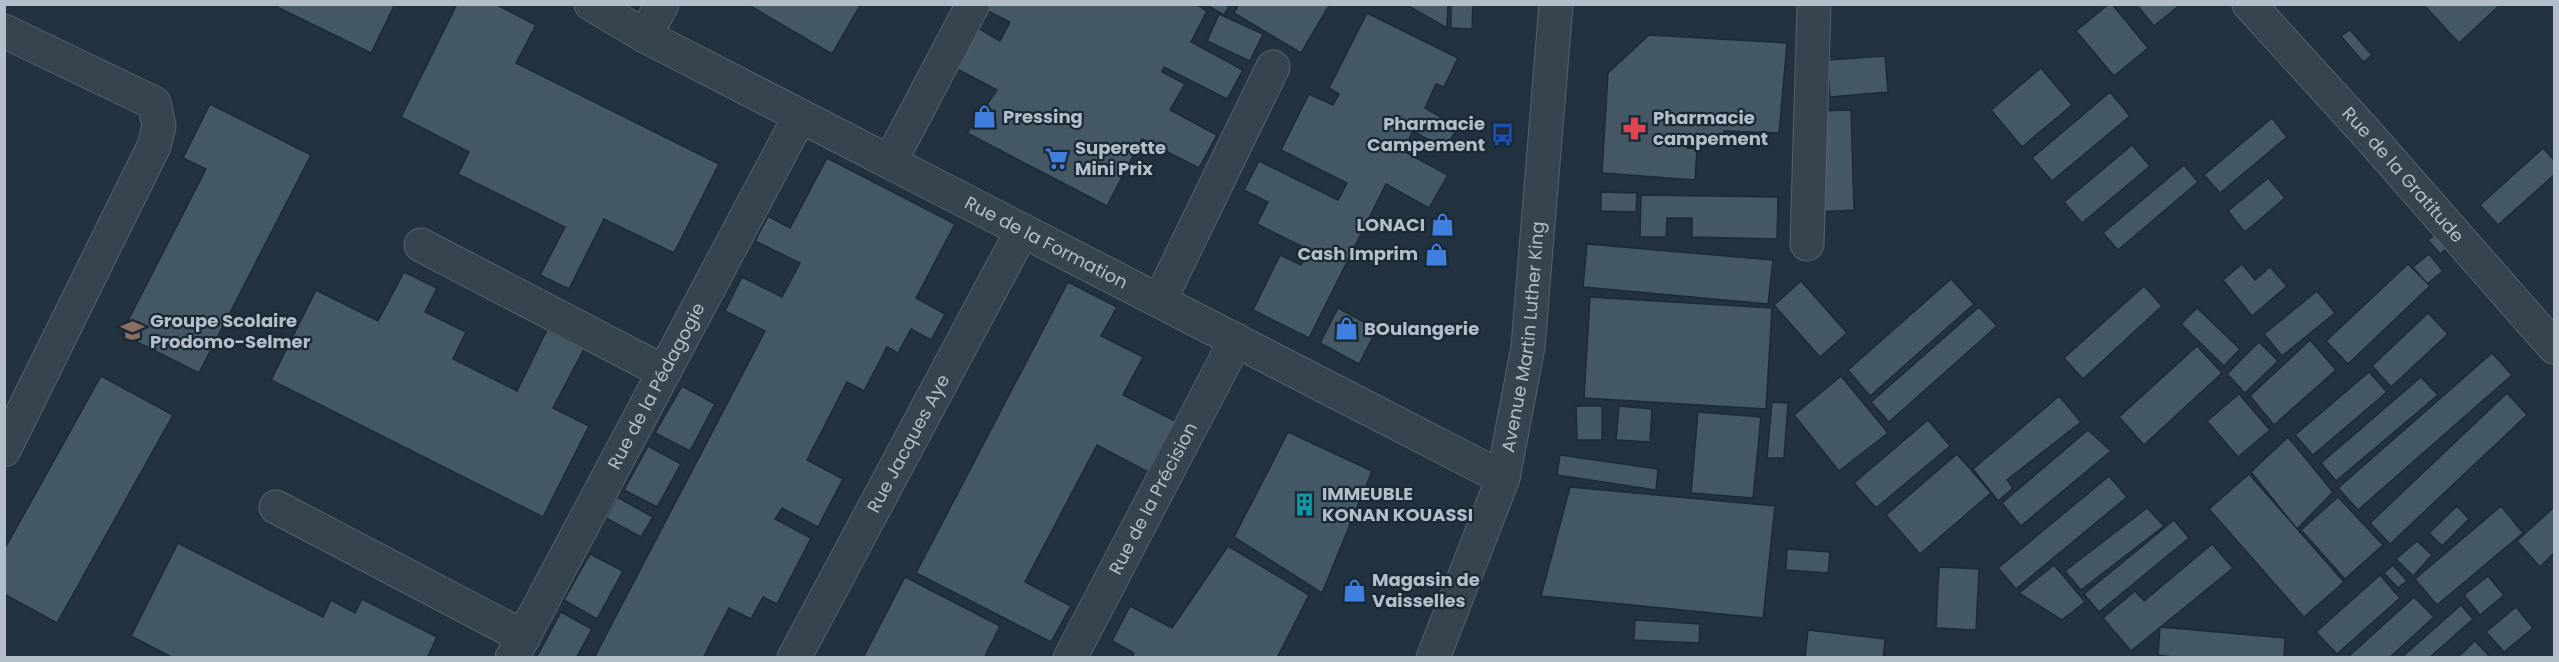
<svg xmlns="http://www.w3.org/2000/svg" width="2559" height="662" viewBox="0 0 2559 662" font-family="Poppins,sans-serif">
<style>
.building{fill:#455866;stroke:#1d2b37;stroke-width:1.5}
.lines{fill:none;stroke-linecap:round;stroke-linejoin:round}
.minor-casing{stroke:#54626e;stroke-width:35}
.minor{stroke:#364450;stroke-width:33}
.labels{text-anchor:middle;stroke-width:4.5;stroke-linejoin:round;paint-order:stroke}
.poi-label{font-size:18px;font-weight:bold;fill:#b2bfcb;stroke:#1b2935;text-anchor:start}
.street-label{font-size:18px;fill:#b2bfcb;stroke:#1b2935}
</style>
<rect width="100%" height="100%" fill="#223240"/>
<g class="building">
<path d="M 271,4 L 395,4 L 371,53 Z"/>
<path d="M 457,4 L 495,4 L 536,25 L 516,63 L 719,164 L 674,253 L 604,219 L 569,289 L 540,275 L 565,227 L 458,174 L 469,152 L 401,117 Z"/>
<path d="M 747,4 L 861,4 L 832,54 Z"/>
<path d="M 989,4 L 1196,4 L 1207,11 L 1191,42 L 1243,70 L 1227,99 L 1164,67 L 1162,72 L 1185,84 L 1170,110 L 1217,135 L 1199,168 L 1142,139 L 1107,206 L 967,133 L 997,90 L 957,69 L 978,28 L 1000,41 L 1010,22 L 986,10 Z"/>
<path d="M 1205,4 L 1230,4 L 1224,15 Z"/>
<path d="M 1239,4 L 1330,4 L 1301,53 L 1234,13 Z"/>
<path d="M 1405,4 L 1448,4 L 1447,28 Z"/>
<path d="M 1451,4 L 1473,4 L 1472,29 L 1451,28 Z"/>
<path d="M 2109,4 L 2112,4 L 2148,48 L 2114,76 L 2076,31 Z"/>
<path d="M 2136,4 L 2181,4 L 2154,26 Z"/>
<path d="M 2423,4 L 2501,4 L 2459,43 Z"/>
<path d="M 1367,13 L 1458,58 L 1444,87 L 1436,84 L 1425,108 L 1458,127 L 1445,149 L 1413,131 L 1403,151 L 1448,175 L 1429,208 L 1386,184 L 1309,338 L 1253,310 L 1280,255 L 1301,265 L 1309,250 L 1257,224 L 1268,202 L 1244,190 L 1259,161 L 1338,200 L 1347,183 L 1281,150 L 1309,94 L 1333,105 L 1339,94 L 1329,88 Z"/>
<path d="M 1219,14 L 1263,34 L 1250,61 L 1207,41 Z"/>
<path d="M 2350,30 L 2372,55 L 2363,62 L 2341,36 Z"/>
<path d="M 1649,35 L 1787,43 L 1779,133 L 1724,131 L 1723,142 L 1688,142 L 1687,148 L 1697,149 L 1695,180 L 1602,173 L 1608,73 Z"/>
<path d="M 1885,56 L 1888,92 L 1830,97 L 1827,60 Z"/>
<path d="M 2041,68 L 2072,105 L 2022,147 L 1991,110 Z"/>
<path d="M 2110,92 L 2130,116 L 2052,181 L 2032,158 Z"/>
<path d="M 210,104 L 311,155 L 199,373 L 121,334 L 206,169 L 183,158 Z"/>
<path d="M 1851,110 L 1854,210 L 1818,212 L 1814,111 Z"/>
<path d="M 2272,118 L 2287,137 L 2220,193 L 2204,175 Z"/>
<path d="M 2132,145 L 2150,166 L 2082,223 L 2064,202 Z"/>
<path d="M 2543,148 L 2554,160 L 2554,175 L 2498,225 L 2480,205 Z"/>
<path d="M 827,158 L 955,224 L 916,298 L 945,314 L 931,340 L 911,329 L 898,353 L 887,347 L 864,391 L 847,382 L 807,460 L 843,479 L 818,527 L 782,508 L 775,519 L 811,538 L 777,604 L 763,597 L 751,619 L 729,608 L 703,658 L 594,658 L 765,331 L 725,311 L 742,277 L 782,297 L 800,263 L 755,241 L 768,216 L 790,228 Z"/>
<path d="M 2184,165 L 2198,182 L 2118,250 L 2103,233 Z"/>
<path d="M 2268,178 L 2285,198 L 2245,232 L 2228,211 Z"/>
<path d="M 1601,192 L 1637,193 L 1636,212 L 1601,211 Z"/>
<path d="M 1641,195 L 1778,197 L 1777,239 L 1692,237 L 1692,218 L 1667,218 L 1666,237 L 1640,237 Z"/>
<path d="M 2437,233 L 2449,247 L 2440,254 L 2428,240 Z"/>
<path d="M 1587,244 L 1773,260 L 1768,304 L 1583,287 Z"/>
<path d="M 2429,254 L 2443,271 L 2427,284 L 2413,267 Z"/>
<path d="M 2242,264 L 2255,280 L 2270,267 L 2287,286 L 2252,316 L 2223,280 Z"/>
<path d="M 2408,264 L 2430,286 L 2348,364 L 2326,341 Z"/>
<path d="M 404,272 L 437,288 L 425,312 L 466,332 L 453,359 L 517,391 L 547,330 L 584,349 L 553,408 L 589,426 L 543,517 L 271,380 L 316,290 L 378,321 Z"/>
<path d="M 1951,279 L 1974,304 L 1870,396 L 1848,370 Z"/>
<path d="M 1801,281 L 1847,333 L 1820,357 L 1774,305 Z"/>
<path d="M 1068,282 L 1117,307 L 1101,336 L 1143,357 L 1123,395 L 1175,421 L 1148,472 L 1097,445 L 1025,582 L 1071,606 L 1051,642 L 916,573 Z"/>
<path d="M 2144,286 L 2162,306 L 2083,379 L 2064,358 Z"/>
<path d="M 2317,291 L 2335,313 L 2282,356 L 2264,334 Z"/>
<path d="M 1590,297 L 1772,308 L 1766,409 L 1584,398 Z"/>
<path d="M 1979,307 L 1997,326 L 1889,422 L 1871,402 Z"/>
<path d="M 1338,308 L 1377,329 L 1359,364 L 1320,343 Z"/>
<path d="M 2197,308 L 2240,349 L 2224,366 L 2181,324 Z"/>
<path d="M 2428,313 L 2448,334 L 2391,387 L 2372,366 Z"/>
<path d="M 2310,340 L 2336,370 L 2274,425 L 2250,396 Z"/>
<path d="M 2259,342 L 2278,361 L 2245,393 L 2227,374 Z"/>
<path d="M 2197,346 L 2222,373 L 2144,445 L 2119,417 Z"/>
<path d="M 2492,353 L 2512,375 L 2358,510 L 2338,488 Z"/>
<path d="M 2369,372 L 2387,392 L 2313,455 L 2295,435 Z"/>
<path d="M 101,376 L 173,415 L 57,623 L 4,594 L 4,550 Z"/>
<path d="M 1841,376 L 1888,433 L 1839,471 L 1794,415 Z"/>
<path d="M 2421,377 L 2438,395 L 2336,481 L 2321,463 Z"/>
<path d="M 682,386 L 715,404 L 690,451 L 655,433 Z"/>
<path d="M 2507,393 L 2527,415 L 2390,544 L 2370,523 Z"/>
<path d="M 2239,394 L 2270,430 L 2238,457 L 2207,421 Z"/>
<path d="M 2059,396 L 2081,422 L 2007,480 L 2013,488 L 1998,501 L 1973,469 Z"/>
<path d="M 1772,402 L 1788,403 L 1784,458 L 1767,458 Z"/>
<path d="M 1576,406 L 1602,406 L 1602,440 L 1577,440 Z"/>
<path d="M 1619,406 L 1652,409 L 1650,442 L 1616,440 Z"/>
<path d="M 1698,412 L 1761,417 L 1753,498 L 1691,493 Z"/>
<path d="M 1928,420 L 1950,446 L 1876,508 L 1854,483 Z"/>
<path d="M 2088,430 L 2111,451 L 2021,526 L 2002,503 Z"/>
<path d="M 1288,432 L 1372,471 L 1322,593 L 1234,537 Z"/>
<path d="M 2288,437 L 2333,492 L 2297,529 L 2251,472 Z"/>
<path d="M 648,446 L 681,464 L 657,507 L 624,490 Z"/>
<path d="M 1957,454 L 1991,493 L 1920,554 L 1886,515 Z"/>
<path d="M 1560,455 L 1658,469 L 1656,490 L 1557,475 Z"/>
<path d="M 2249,474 L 2344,582 L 2304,617 L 2209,509 Z"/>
<path d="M 2109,476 L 2127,497 L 2016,589 L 1998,568 Z"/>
<path d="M 1570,487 L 1775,506 L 1763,618 L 1541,596 Z"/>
<path d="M 617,497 L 653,517 L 641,537 L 606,518 Z"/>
<path d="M 2338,497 L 2383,545 L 2345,579 L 2301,530 Z"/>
<path d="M 2457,506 L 2469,519 L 2442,546 L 2429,533 Z"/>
<path d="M 2501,506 L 2523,533 L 2437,605 L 2415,579 Z"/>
<path d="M 2554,507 L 2554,553 L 2540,567 L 2517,541 Z"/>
<path d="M 2147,508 L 2164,526 L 2081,590 L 2065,571 Z"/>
<path d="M 2174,520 L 2189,538 L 2099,612 L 2084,594 Z"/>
<path d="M 2417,541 L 2432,555 L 2413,576 L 2396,559 Z"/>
<path d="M 178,543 L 323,617 L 331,600 L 355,613 L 362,599 L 437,637 L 427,658 L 173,658 L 131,636 Z"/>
<path d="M 2212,544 L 2233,568 L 2131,651 L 2103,618 L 2135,591 L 2144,601 Z"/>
<path d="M 1228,546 L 1309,595 L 1277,658 L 1132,658 L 1134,653 L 1112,641 L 1130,606 L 1172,628 Z"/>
<path d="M 1787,549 L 1830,552 L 1828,573 L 1786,570 Z"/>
<path d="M 590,554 L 623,571 L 597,619 L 564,600 Z"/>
<path d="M 2054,565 L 2085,602 L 2062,620 L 2019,593 Z"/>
<path d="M 2393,565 L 2407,581 L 2398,588 L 2384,573 Z"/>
<path d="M 1939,567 L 1979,569 L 1976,630 L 1936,628 Z"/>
<path d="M 2380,575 L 2400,598 L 2337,654 L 2316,632 Z"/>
<path d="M 2488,576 L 2504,595 L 2480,615 L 2464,595 Z"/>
<path d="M 905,577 L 1000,626 L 984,658 L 863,658 Z"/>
<path d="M 2414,597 L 2434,617 L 2389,658 L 2347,658 Z"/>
<path d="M 2461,605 L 2473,619 L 2429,658 L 2401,658 Z"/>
<path d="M 2516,607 L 2533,628 L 2504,652 L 2486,632 Z"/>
<path d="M 561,612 L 592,629 L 576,658 L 536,658 Z"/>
<path d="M 1635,620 L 1700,624 L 1699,643 L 1634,640 Z"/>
<path d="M 2160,627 L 2285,638 L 2284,658 L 2180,658 L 2158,655 Z"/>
<path d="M 1808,630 L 1885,639 L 1883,658 L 1805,658 Z"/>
<path d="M 2475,641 L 2491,658 L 2457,658 Z"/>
</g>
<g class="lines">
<defs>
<g id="minor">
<path id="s1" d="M 591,4 L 645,36 L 1503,478"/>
<path id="s2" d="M 2249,4 L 2370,137 L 2554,347"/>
<path d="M 4,31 L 154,103 L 159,126 L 154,146 L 4,450"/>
<path d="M 645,36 L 662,4"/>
<path d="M 890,162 L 973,4"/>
<path d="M 1807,244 L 1814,4"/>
<path d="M 421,245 L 664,372"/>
<path d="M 1160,300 L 1273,67"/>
<path d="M 276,507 L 524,637"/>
<path id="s3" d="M 512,658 L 800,116"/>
<path id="s4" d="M 794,658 L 1022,231"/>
<path id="s5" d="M 1070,658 L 1236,340"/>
<path id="s6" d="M 1433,658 L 1503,478 L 1528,347 L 1556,4"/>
</g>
</defs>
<use href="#minor" class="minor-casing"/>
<use href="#minor" class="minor"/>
</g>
<defs>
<symbol id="shop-bare" viewBox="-9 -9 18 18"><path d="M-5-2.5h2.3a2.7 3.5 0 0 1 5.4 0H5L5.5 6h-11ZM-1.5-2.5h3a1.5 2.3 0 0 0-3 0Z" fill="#3f7fe0" stroke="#1b2935" stroke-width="2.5" paint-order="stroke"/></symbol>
<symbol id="pharmacy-bare" viewBox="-9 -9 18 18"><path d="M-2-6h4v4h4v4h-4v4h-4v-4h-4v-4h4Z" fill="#e0444e" stroke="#1b2935" stroke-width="2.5" paint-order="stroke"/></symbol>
<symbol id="bus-bare" viewBox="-9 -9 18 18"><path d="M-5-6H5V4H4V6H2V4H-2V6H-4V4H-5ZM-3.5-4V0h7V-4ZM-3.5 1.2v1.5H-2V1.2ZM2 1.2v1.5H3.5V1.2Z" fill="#1a4fb4" stroke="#1b2935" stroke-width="2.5" paint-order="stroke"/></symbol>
<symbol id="supermarket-bare" viewBox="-9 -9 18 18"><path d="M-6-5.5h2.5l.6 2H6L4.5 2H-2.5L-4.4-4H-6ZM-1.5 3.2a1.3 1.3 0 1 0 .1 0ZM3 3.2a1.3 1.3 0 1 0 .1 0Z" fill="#3f7fe0" stroke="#1b2935" stroke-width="2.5" paint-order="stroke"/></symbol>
<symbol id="school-bare" viewBox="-9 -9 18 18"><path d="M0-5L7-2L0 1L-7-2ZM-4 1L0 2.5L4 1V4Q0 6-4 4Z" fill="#8d6e63" stroke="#1b2935" stroke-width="2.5" paint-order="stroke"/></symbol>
<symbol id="building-bare" viewBox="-9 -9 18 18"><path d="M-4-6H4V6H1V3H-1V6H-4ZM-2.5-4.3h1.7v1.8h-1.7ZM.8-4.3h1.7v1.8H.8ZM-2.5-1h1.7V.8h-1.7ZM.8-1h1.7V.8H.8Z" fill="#0f9aa8" stroke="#1b2935" stroke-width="2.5" paint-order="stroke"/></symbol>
</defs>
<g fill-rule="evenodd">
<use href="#shop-bare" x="968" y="100" width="33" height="33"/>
<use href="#pharmacy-bare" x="1618" y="112" width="33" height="33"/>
<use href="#bus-bare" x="1486" y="118" width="33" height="33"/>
<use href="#supermarket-bare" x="1040" y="142" width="33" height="33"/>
<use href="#shop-bare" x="1426" y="208" width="33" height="33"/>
<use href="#shop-bare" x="1420" y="238" width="33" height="33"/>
<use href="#shop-bare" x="1330" y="312" width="33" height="33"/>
<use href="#school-bare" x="116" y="314" width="33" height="33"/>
<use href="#building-bare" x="1288" y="488" width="33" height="33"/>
<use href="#shop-bare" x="1338" y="574" width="33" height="33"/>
</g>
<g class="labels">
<g class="poi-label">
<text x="1003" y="123">Pressing</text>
<text x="1653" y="124">Pharmacie<tspan x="1653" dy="21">campement</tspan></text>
<text x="1485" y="130" text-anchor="end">Pharmacie<tspan x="1485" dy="21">Campement</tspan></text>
<text x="1075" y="154">Superette<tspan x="1075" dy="21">Mini Prix</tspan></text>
<text x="1425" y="231" text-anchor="end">LONACI</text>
<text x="1418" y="260" text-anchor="end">Cash Imprim</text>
<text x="150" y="327">Groupe Scolaire<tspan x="150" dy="21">Prodomo-Selmer</tspan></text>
<text x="1364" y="335">BOulangerie</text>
<text x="1322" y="500">IMMEUBLE<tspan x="1322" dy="21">KONAN KOUASSI</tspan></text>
<text x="1372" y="586">Magasin de<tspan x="1372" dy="21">Vaisselles</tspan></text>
</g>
<g class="street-label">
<text dy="6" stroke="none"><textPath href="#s2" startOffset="230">Rue de la Gratitude</textPath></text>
<text dy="6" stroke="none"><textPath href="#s1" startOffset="514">Rue de la Formation</textPath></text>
<text dy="6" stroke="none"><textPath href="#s6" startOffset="336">Avenue Martin Luther King</textPath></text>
<text dy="6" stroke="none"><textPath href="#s3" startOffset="308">Rue de la Pédagogie</textPath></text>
<text dy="6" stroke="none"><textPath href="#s4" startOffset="243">Rue Jacques Aye</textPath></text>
<text dy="6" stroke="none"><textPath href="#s5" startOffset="180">Rue de la Précision</textPath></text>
</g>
</g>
<rect width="2559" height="662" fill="none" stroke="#b2bfcb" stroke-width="12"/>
</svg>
